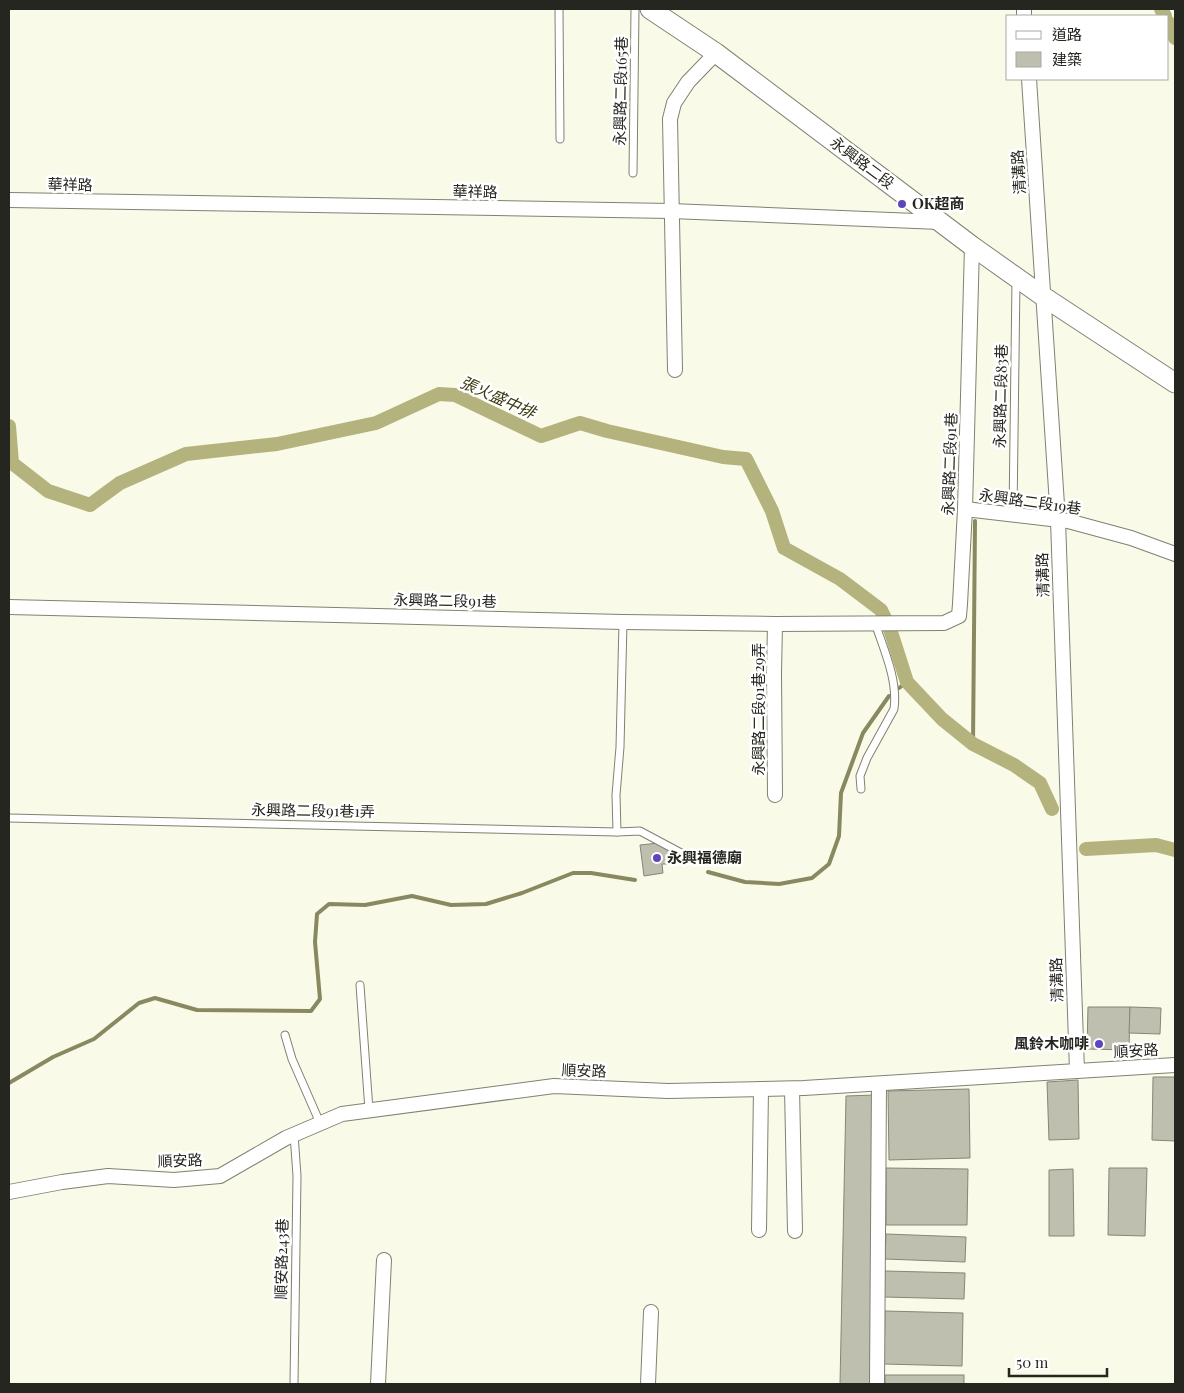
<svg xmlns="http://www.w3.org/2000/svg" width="1184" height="1393" viewBox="0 0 1184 1393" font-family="'Playfair Display','Noto Sans TC',serif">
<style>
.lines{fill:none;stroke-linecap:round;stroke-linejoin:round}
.stream{stroke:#898961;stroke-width:4}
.canal{stroke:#b4b37d;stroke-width:14}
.building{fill:#bfbfaf;stroke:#868676}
.lane-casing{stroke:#818172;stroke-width:9}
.street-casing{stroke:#818172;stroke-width:16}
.secondary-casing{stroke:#818172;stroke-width:21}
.lane{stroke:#fff;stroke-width:7}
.street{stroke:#fff;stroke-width:14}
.secondary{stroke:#fff;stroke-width:19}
.poi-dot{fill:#5e45be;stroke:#fff;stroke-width:2}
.labels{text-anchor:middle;stroke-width:5;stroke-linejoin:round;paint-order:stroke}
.street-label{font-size:15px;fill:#262620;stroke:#fff}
.poi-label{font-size:15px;font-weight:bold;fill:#262620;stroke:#fff;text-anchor:start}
.water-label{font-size:16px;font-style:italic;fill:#3b390e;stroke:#fff}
</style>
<rect width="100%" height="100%" fill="#fafae8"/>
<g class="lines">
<g class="stream">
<path d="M 899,688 L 907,682"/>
<path d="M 973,744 L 975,521"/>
<path d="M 708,872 L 745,882 L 779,884 L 812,878 L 829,864 L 839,836 L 841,793 L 863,733 L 889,696"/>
<path d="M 9,1083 L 53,1057 L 94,1039 L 139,1003 L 155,998 L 197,1010 L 311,1011 L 320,999 L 315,942 L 317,914 L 329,904 L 365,905 L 412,896 L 451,905 L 486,904 L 522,893 L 573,873 L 591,873 L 635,880"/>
</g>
<g class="canal">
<path d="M 1161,9 L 1165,16"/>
<path d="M 1168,22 L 1175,38"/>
<path d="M 9,426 L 12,463 L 48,491 L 90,505 L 120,483 L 186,454 L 277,444 L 376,423 L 439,394 L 455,395 L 541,436 L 580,423 L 607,431 L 723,457 L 746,459 L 772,511 L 784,548 L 840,579 L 881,610 L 890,629 L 907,682 L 942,719 L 973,744 L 1014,765 L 1040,783 L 1052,809"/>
<path d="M 1086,849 L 1156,845 L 1175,850"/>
</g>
</g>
<g class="building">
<path d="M 659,843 L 673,852 L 673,864 L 662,864 L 663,873 L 644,876 L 640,845 Z"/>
<path d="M 1088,1007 L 1130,1007 L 1129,1050 L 1087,1049 Z"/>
<path d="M 1130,1007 L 1161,1008 L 1160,1034 L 1129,1033 Z"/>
<path d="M 1153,1077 L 1175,1077 L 1175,1141 L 1152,1140 Z"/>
<path d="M 1078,1080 L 1079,1139 L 1049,1140 L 1047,1082 Z"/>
<path d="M 969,1089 L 970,1158 L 889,1160 L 888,1091 Z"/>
<path d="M 875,1095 L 871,1384 L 840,1384 L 846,1096 Z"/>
<path d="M 886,1168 L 968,1169 L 967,1225 L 886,1225 Z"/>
<path d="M 1109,1168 L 1147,1168 L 1145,1236 L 1108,1235 Z"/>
<path d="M 1073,1169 L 1074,1236 L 1049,1236 L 1049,1170 Z"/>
<path d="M 886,1234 L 966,1237 L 965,1262 L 885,1259 Z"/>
<path d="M 885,1271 L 965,1273 L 964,1299 L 884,1297 Z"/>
<path d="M 885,1311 L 963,1313 L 962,1366 L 884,1364 Z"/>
<rect x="885" y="1375" width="79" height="9"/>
</g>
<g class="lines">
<defs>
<g id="lane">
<path d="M 559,9 L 560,139"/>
<path d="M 633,173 L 635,9"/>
<path d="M 1013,514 L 1016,280"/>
<path d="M 861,789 L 860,776 L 867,758 L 894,709 C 898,680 884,650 875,623"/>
<path d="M 9,818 L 617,832 L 640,831 L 685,855 L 702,861"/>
<path d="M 617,832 L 616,795 L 620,747 L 623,622"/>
<path d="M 360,985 L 369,1110"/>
<path d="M 285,1035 L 292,1059 L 320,1123"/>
<path d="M 294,1384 L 297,1176 L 294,1134"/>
</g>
<g id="street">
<path d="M 1024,9 L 1024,16"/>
<path d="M 1029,79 L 1058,520 L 1077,1071"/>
<path d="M 9,200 L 671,211 L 940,222"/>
<path d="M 675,370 L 670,119 L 674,103 L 688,82 L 716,53"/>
<path d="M 965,509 L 1068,521 L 1131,538 L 1175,554"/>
<path d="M 9,607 L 623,622 L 775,624 L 944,623 L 959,616 L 960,604 L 965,509 L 972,246"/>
<path d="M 775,795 L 774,673 L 775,624"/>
<path d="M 792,1089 L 795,1231"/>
<path d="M 9,1192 L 62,1182 L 108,1176 L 174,1180 L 220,1176 L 286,1138 L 342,1114 L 554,1086 L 668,1091 L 804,1088 L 1175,1065"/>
<path d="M 759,1230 L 761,1089"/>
<path d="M 378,1384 L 384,1260"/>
<path d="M 648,1384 L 651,1312"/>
<path d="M 877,1384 L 879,1084"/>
</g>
<path id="secondary" d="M 650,9 L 716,53 L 972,246 L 1044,297 L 1175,383"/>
</defs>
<use href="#lane" class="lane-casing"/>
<use href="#street" class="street-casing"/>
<use href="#secondary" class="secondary-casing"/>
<use href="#lane" class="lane"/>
<use href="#street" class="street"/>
<use href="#secondary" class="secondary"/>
</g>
<g class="poi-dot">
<circle cx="902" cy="204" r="5"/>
<circle cx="657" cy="858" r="5"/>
<circle cx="1099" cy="1044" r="5"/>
</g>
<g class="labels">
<g class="street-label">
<text transform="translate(621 91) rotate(-89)" y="5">永興路二段165巷</text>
<text transform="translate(862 163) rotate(37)" y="5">永興路二段</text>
<text transform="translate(1019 172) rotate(-94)" y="5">清溝路</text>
<text transform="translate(70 185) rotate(1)" y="5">華祥路</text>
<text transform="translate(475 192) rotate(1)" y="5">華祥路</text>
<text transform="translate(1001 396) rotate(-89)" y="5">永興路二段83巷</text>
<text transform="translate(950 464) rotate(-88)" y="5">永興路二段91巷</text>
<text transform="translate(1030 502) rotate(8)" y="5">永興路二段19巷</text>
<text transform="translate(1043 575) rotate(-92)" y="5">清溝路</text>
<text transform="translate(445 601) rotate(1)" y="5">永興路二段91巷</text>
<text transform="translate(759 709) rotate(-90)" y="5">永興路二段91巷29弄</text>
<text transform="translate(313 811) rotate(1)" y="5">永興路二段91巷1弄</text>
<text transform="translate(1057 980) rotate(-92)" y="5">清溝路</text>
<text transform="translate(1136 1051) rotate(-3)" y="5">順安路</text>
<text transform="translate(584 1071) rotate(2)" y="5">順安路</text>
<text transform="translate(180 1161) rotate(-2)" y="5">順安路</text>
<text transform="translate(282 1259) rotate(-89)" y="5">順安路243巷</text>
</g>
<g class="poi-label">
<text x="912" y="209">OK超商</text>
<text x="667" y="863">永興福德廟</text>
<text x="1089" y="1049" text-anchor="end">風鈴木咖啡</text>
</g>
<g class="water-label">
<text transform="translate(498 397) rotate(24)" y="6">張火盛中排</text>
</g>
</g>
<rect width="1184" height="1393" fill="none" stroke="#262620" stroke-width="20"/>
<rect x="1006" y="15" width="162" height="65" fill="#ffffff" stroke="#a8a8a6"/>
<rect x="1016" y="31" width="25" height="8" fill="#ffffff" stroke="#a8a8a6"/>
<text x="1052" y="40" font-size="15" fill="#262620">道路</text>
<rect x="1016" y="52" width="25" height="15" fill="#bfbfaf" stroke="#a8a8a6"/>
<text x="1052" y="65" font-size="15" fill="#262620">建築</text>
<path d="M1009 1368v8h98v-8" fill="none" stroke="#262620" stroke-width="2.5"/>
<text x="1016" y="1368" font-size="15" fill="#262620" stroke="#ffffff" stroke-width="4" paint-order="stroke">50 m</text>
</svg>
